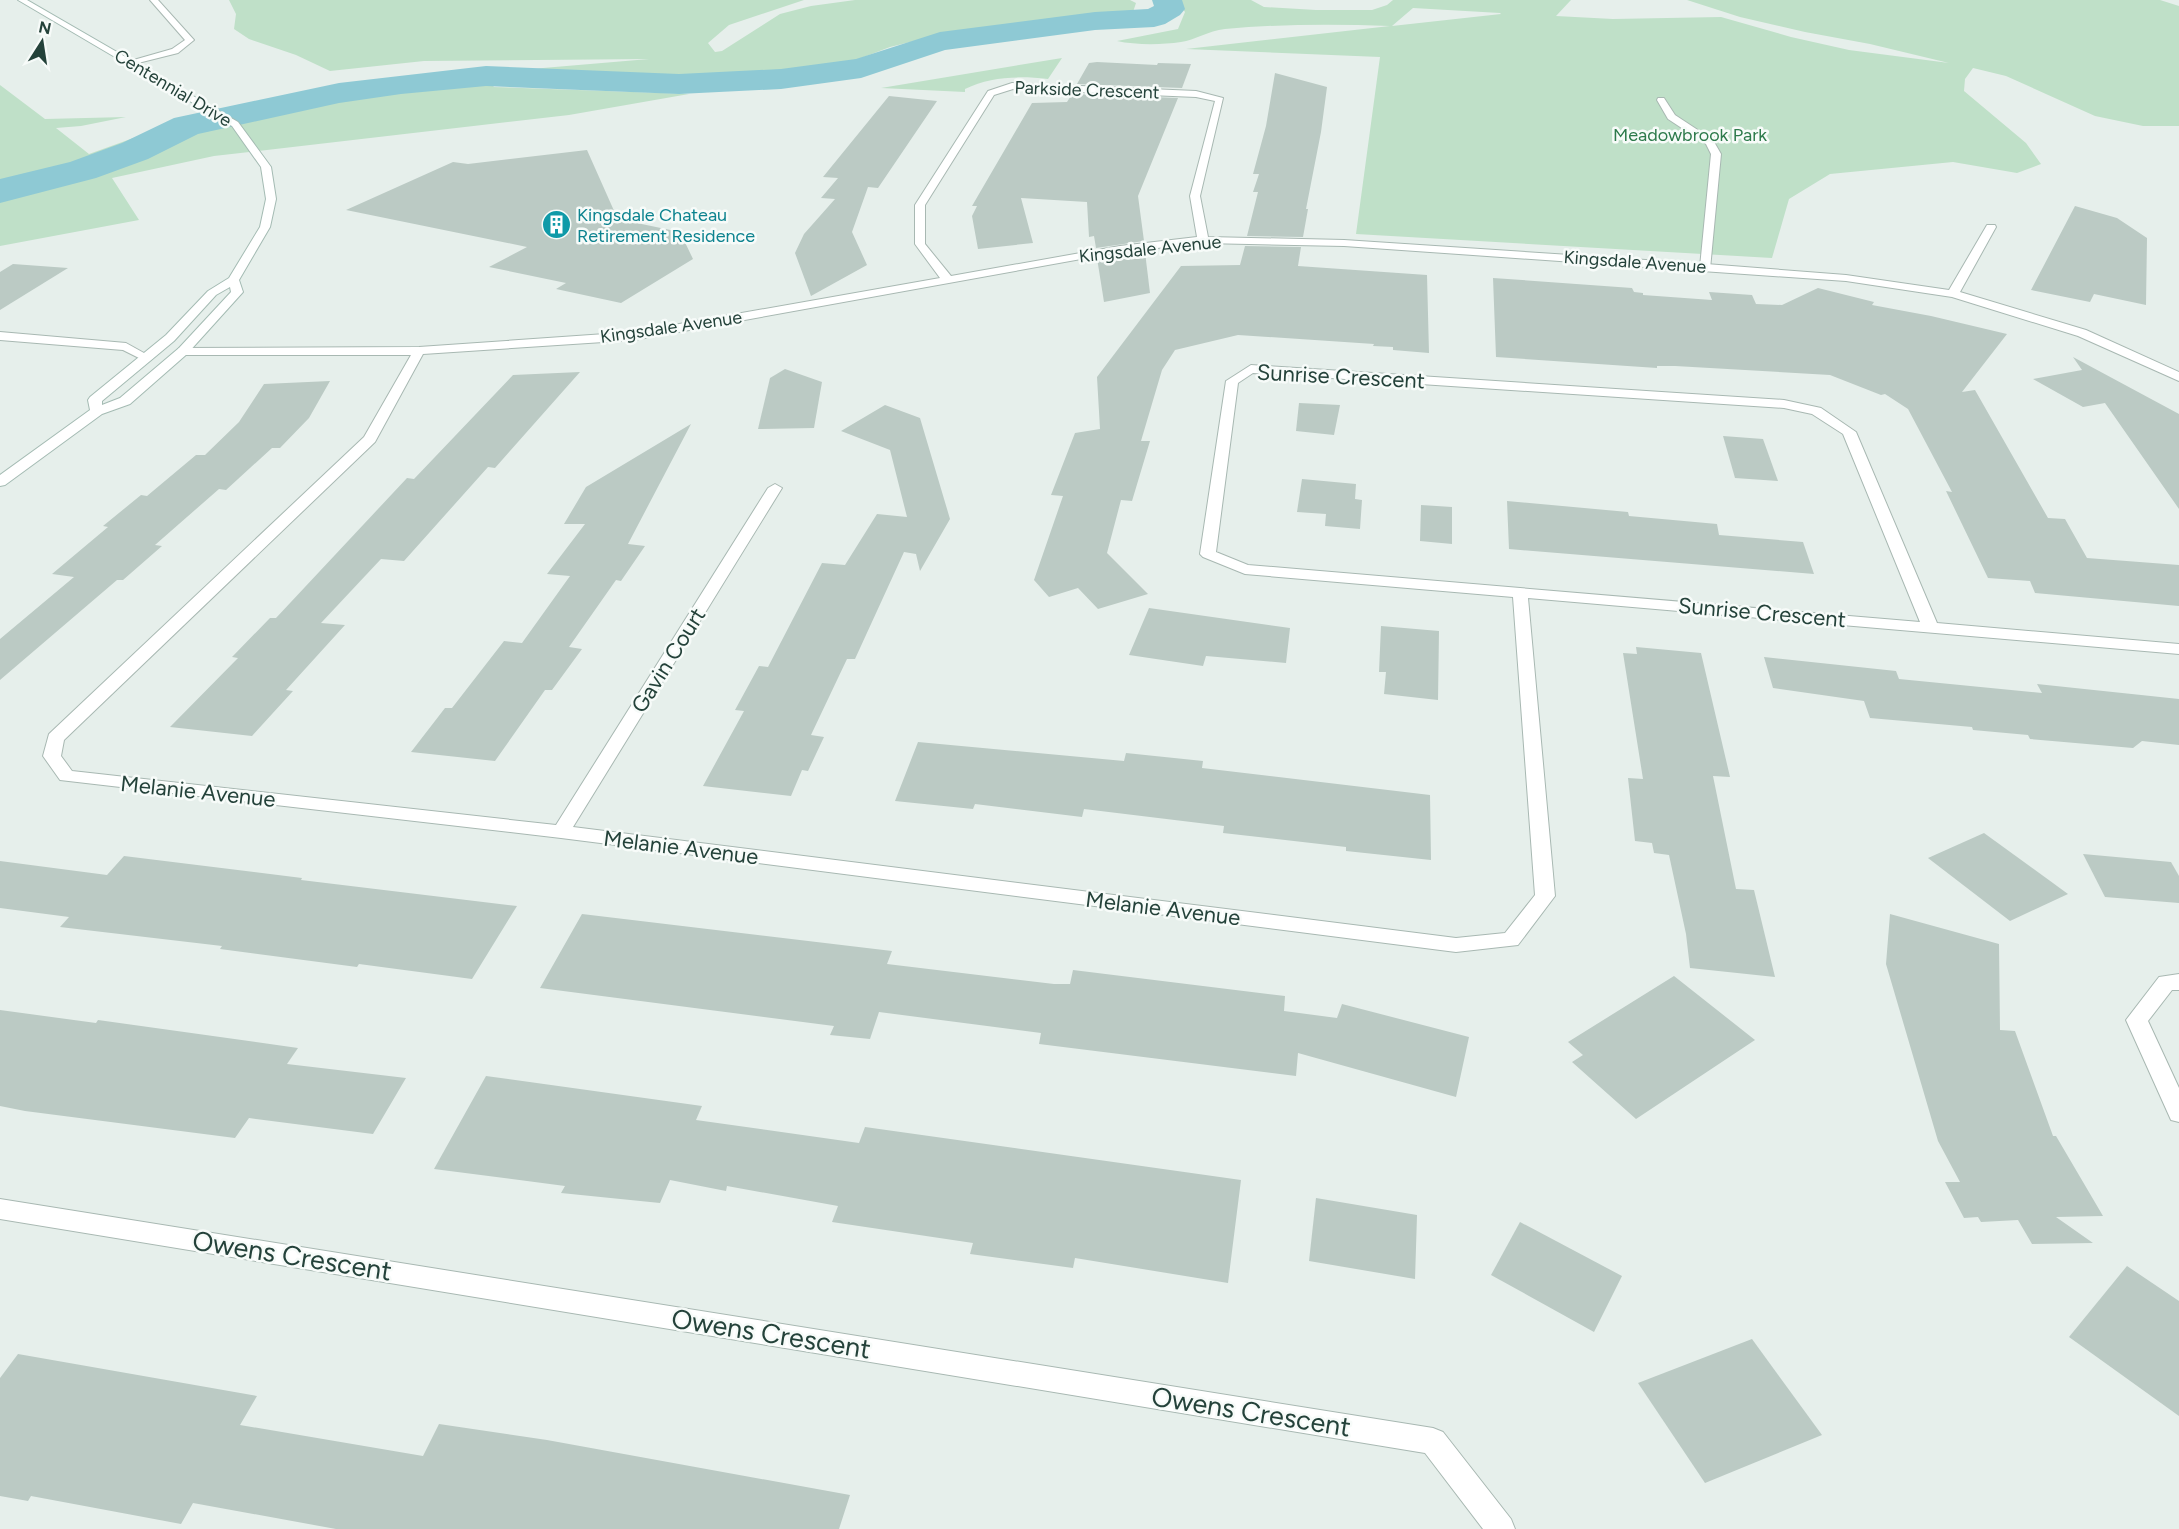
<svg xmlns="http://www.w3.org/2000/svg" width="2179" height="1529" viewBox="0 0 2179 1529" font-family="Figtree,sans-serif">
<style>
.green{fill:#bfe0c8;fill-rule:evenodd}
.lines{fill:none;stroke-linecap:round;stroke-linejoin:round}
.river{fill:#8ec9d4;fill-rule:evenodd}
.building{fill:#bbcac4}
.service-casing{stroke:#a8b8b2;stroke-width:2}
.minor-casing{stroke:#a8b8b2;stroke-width:2}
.secondary-casing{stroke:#a4bbb3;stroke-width:2}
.service{fill:#fff;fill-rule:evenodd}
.minor{fill:#fff;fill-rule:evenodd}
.secondary{fill:#fff;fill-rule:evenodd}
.labels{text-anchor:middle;stroke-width:5;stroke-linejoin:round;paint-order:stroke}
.far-street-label{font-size:18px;fill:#24423a;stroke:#f7fbf9}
.far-park-label{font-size:18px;fill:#2d7a4b;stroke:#f7fbf9}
.far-culture-label{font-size:18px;fill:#0d838f;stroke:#f7fbf9;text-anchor:start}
.street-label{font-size:22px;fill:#24423a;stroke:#f7fbf9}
.near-street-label{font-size:27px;fill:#24423a;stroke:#f7fbf9}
</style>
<rect width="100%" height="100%" fill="#e6efeb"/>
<g class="green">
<path d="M 229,0 L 804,0 L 729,25 L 708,43 L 715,52 L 722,51 L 780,14 L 811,6 L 855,0 L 1130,0 L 1136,3 L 1133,12 L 1078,15 L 938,35 L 890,47 L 843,65 L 712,76 L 545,71 L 506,75 L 493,87 L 689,94 L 569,115 L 214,156 L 112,178 L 139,220 L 0,246 L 0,85 L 45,119 L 126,117 L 81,126 L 56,128 L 89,154 L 139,136 L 436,81 L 543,68 L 649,59 L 424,61 L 330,71 L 296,55 L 249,39 L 234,29 L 236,14 Z"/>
<path d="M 1165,0 L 1251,0 L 1264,7 L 1316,10 L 1372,10 L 1387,5 L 1393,0 L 1571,0 L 1556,16 L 1613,19 L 1721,17 L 1791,37 L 1849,50 L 1949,63 L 1870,44 L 1805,32 L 1740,17 L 1687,0 L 2160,0 L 2179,6 L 2179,126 L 2143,126 L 2095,116 L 2006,76 L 1973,68 L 1965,79 L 1964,91 L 2026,143 L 2041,164 L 2017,173 L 1953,162 L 1830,174 L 1789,199 L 1772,258 L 1356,234 L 1380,57 L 1186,49 L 1390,26 C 1335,24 1279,24 1225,29 C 1208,31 1195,40 1181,42 C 1161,45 1135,45 1117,41 L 1178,29 L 1185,12 L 1178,3 ZM 1413,8 L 1500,13 L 1501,14 L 1392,26 Z"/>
<path d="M 1062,58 L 1048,79 C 1020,76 991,76 965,89 L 965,92 L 881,88 Z"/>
</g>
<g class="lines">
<path class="river" d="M 1152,0 L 1182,0 L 1185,9 L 1180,15 L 1165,24 L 1154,27 L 1095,30 L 945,50 L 861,78 L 781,89 L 679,94 L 486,86 L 401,94 L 339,103 L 198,134 L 148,159 L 96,178 L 0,203 L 0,179 L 70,162 L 122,143 L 174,118 L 339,83 L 486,66 L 679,74 L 781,69 L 856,59 L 940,32 L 1095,12 L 1148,9 L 1154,6 Z"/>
</g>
<g class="building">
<path d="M 1097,62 L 1157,65 L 1158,63 L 1191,64 L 1182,88 L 1077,84 L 1089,63 Z"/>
<path d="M 1275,73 L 1327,87 L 1321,132 L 1306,209 L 1308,209 L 1303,237 L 1247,236 L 1258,192 L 1253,192 L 1259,174 L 1253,174 L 1266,126 Z"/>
<path d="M 1072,94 L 1178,98 L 1138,196 L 1144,241 L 1096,248 L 1094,236 L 1089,237 L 1087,202 L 1021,198 L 1033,243 L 978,249 L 972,216 L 977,206 L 972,206 L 1032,103 L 1067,102 Z"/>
<path d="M 889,96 L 937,101 L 878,188 L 868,187 L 852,232 L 867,265 L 811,296 L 795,253 L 804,234 L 835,199 L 821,198 L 838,178 L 823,177 Z"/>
<path d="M 587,150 L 615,213 L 608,217 L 680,232 L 693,259 L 621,303 L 556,289 L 566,283 L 489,267 L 527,247 L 346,210 L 453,162 L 468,164 Z"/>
<path d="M 2075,206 L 2117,218 L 2147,238 L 2146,305 L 2094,294 L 2090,302 L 2031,290 Z"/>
<path d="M 1245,246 L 1301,247 L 1298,266 L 1427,275 L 1429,353 L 1393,350 L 1393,347 L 1373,346 L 1374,344 L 1238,335 L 1175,350 L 1162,370 L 1141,441 L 1150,441 L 1132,501 L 1121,500 L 1107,553 L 1148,594 L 1098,609 L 1078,588 L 1049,597 L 1034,580 L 1063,496 L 1051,495 L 1075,433 L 1100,429 L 1097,377 L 1181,266 L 1240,265 Z"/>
<path d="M 1145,252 L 1150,293 L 1104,302 L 1097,258 Z"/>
<path d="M 13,264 L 68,268 L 0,310 L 0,272 Z"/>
<path d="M 1493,278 L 1632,288 L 1634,292 L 1643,293 L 1643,295 L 1712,300 L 1709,292 L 1752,295 L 1756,304 L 1782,305 L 1818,288 L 1874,302 L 1872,305 L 1931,316 L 2007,334 L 1962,392 L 1975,390 L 2048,518 L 2065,519 L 2087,558 L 2179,565 L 2179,606 L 2035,593 L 2030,581 L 1988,578 L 1946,491 L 1952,492 L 1908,409 L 1885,394 L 1881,395 L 1830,375 L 1675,366 L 1657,366 L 1657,368 L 1496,357 Z"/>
<path d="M 2073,357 L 2179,414 L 2179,509 L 2105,403 L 2083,407 L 2033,379 L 2082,370 Z"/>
<path d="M 785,369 L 822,382 L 814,428 L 758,429 L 770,378 Z"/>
<path d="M 580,372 L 495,468 L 488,467 L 404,561 L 381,559 L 321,623 L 345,625 L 286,690 L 293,691 L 252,736 L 170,727 L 238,658 L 232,657 L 270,618 L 276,618 L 407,478 L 414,479 L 513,375 Z"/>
<path d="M 330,381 L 309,418 L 280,448 L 272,448 L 226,490 L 219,489 L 155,545 L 162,546 L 123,580 L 117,580 L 0,680 L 0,639 L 74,577 L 52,574 L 108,527 L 103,526 L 141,495 L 147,496 L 196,455 L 205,455 L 239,422 L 264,384 Z"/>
<path d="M 1299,403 L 1340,405 L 1334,435 L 1296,431 Z"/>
<path d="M 885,405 L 920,418 L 950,519 L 920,571 L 916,554 L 904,552 L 855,659 L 847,659 L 811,735 L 824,737 L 808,771 L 802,770 L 791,796 L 703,786 L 744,711 L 735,710 L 759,666 L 768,667 L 822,563 L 845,565 L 877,514 L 907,517 L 890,450 L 841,431 Z"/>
<path d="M 691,424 L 628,544 L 645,546 L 621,581 L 616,580 L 569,647 L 582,649 L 552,690 L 545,690 L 495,761 L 411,752 L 445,708 L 452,708 L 504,641 L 522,643 L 570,576 L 547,574 L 585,524 L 564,524 L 586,487 Z"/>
<path d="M 1723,436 L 1763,439 L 1778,481 L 1735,478 Z"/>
<path d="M 1302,479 L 1356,484 L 1355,499 L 1362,500 L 1360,529 L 1325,526 L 1326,514 L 1297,512 Z"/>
<path d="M 1507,501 L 1628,512 L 1629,516 L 1717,524 L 1719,535 L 1803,542 L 1814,574 L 1509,549 Z"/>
<path d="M 1421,505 L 1452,507 L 1452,544 L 1420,541 Z"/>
<path d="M 1149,608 L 1290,628 L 1286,663 L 1206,656 L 1203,666 L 1129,655 Z"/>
<path d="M 1381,626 L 1439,631 L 1438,700 L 1384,694 L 1386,672 L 1379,672 Z"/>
<path d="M 1636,647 L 1701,653 L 1730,777 L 1713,776 L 1736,889 L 1754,890 L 1775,977 L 1690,968 L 1686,934 L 1669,855 L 1654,853 L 1652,843 L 1635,841 L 1628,778 L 1643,779 L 1623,653 L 1637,654 Z"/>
<path d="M 1764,657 L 1896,671 L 1899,679 L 2042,693 L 2037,684 L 2179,699 L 2179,745 L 2142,741 L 2133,748 L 2030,739 L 2028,735 L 1973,730 L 1972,727 L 1870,718 L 1864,701 L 1773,688 Z"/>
<path d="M 918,742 L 1124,761 L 1126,753 L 1203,761 L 1202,768 L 1430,795 L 1431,860 L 1346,851 L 1346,847 L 1223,833 L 1224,826 L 1084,809 L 1082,817 L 975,804 L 973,809 L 895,801 Z"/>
<path d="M 1984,833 L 2068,894 L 2010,921 L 1928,858 Z"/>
<path d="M 2083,854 L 2171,862 L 2179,876 L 2179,903 L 2105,897 Z"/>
<path d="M 124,856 L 302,878 L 301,880 L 517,906 L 472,979 L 359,964 L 357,967 L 220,949 L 222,946 L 60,927 L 69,917 L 0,908 L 0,861 L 107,875 Z"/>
<path d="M 582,914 L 892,951 L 887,964 L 1054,984 L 1070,984 L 1073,970 L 1285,996 L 1284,1011 L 1337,1018 L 1342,1004 L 1469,1037 L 1456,1097 L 1298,1053 L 1296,1076 L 1039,1044 L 1041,1033 L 879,1012 L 870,1039 L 830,1035 L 834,1026 L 540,988 Z"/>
<path d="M 1890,914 L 1999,944 L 2000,1030 L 2015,1031 L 2053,1136 L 2056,1136 L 2103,1216 L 2056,1217 L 2093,1243 L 2032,1244 L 2018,1220 L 1981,1222 L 1978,1217 L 1964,1218 L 1945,1182 L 1960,1182 L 1938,1141 L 1886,964 Z"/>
<path d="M 1674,976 L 1755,1040 L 1636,1119 L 1572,1062 L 1583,1055 L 1568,1042 Z"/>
<path d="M 0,1010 L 96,1023 L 98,1020 L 298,1048 L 287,1064 L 406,1078 L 373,1134 L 249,1118 L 235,1138 L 25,1111 L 0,1106 Z"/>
<path d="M 486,1076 L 702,1106 L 696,1120 L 859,1143 L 865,1127 L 1241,1180 L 1228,1283 L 1075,1258 L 1073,1268 L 970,1254 L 973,1243 L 832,1222 L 838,1206 L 727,1186 L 726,1191 L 670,1180 L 660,1203 L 561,1193 L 565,1186 L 434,1169 Z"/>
<path d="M 1316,1198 L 1417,1215 L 1415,1279 L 1309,1261 Z"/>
<path d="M 1520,1222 L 1622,1276 L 1594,1332 L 1491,1275 Z"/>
<path d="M 2127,1266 L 2179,1301 L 2179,1416 L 2069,1337 Z"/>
<path d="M 1752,1339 L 1822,1435 L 1705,1483 L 1638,1383 Z"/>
<path d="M 18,1354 L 257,1396 L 240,1425 L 423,1456 L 439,1424 L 547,1440 L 850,1495 L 839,1529 L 336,1529 L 193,1503 L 181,1524 L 31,1496 L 28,1501 L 0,1496 L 0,1378 Z"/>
</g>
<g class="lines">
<defs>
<g id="service">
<path d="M 150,0 L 158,0 L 194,40 L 178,53 L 130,65 L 130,61 L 172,49 L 185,40 Z"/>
<path d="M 1658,98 L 1664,98 L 1675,115 L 1713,140 L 1721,154 L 1710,269 L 1706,270 L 1700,267 L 1711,154 L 1706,144 L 1668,119 L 1657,100 Z"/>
</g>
<g id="minor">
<path d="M 1012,83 L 1196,91 L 1223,98 L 1200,196 L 1208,237 L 1344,240 L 1706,264 L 1846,275 L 1949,290 L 1987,225 L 1995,225 L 1996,227 L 1960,292 L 2086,330 L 2179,372 L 2179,381 L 2078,336 L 1952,297 L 1846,281 L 1344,246 L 1203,243 L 1120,252 L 634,340 L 423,354 L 375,442 L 64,740 L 61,756 L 72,771 L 556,825 L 768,488 L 775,484 L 782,488 L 573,827 L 1456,938 L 1505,933 L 1535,895 L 1513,597 L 1245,574 L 1203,557 L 1200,554 L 1226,381 L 1251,365 L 1784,400 L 1821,408 L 1856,432 L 1937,623 L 2179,644 L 2179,654 L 1528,598 L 1555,896 L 1518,945 L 1456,952 L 561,838 L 60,780 L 43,756 L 49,734 L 364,437 L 411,355 L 183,355 L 179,354 L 177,351 L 179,348 L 419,347 L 634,332 L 940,278 L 915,244 L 915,205 L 988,91 ZM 1013,89 L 1196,97 L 1215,101 L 1190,196 L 1197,237 L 1120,246 L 951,276 L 925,244 L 925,205 L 994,95 ZM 1253,373 L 1784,408 L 1812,414 L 1843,434 L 1920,622 L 1248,565 L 1216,552 L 1238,383 Z"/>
<path d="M 0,332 L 126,343 L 153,358 L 147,362 L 123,350 L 0,340 Z"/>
<path d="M 2179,974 L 2179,990 L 2172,990 L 2148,1021 L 2179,1088 L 2179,1122 L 2171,1120 L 2126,1020 L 2159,977 Z"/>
<path d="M 0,1199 L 1433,1428 L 1443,1432 L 1511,1519 L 1515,1529 L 1483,1529 L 1425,1453 L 0,1219 Z"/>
</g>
<path id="secondary" d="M 18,0 L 27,0 L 238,122 L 271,167 L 276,199 L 270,227 L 239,280 L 243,292 L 187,354 L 130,404 L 102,414 L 5,485 L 0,486 L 0,475 L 90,410 L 88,400 L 90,397 L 166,335 L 208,291 L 229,278 L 260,227 L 266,199 L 261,167 L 232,126 ZM 230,287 L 231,292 L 179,348 L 120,398 L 102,405 L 102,401 L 174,341 L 216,295 Z"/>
</defs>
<use href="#service" class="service-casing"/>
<use href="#minor" class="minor-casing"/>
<use href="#secondary" class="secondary-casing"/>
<use href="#service" class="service"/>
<use href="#minor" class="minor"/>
<use href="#secondary" class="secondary"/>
</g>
<defs>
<symbol id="building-disc" viewBox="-11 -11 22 22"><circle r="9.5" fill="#0f9aa8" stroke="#f7fbf9"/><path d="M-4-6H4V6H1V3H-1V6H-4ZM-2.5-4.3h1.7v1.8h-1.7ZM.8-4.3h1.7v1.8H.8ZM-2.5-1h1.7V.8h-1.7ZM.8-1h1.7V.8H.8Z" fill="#fff"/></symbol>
</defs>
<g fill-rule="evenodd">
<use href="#building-disc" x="540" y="208" width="33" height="33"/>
</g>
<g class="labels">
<g class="far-street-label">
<text transform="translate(173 88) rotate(31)" y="6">Centennial Drive</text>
<text transform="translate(1087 90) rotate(2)" y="6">Parkside Crescent</text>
<text transform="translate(1150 249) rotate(-6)" y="6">Kingsdale Avenue</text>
<text transform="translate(1635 262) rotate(4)" y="6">Kingsdale Avenue</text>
<text transform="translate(671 327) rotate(-8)" y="6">Kingsdale Avenue</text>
</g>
<g class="far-park-label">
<text x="1690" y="141">Meadowbrook Park</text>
</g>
<g class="far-culture-label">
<text x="577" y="221">Kingsdale Chateau<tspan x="577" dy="21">Retirement Residence</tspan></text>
</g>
<g class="street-label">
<text transform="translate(1341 376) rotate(3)" y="8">Sunrise Crescent</text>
<text transform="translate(1762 612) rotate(5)" y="8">Sunrise Crescent</text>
<text transform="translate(668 660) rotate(-58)" y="8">Gavin Court</text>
<text transform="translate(198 791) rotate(6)" y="8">Melanie Avenue</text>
<text transform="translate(681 847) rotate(7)" y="8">Melanie Avenue</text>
<text transform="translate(1163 908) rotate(7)" y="8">Melanie Avenue</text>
</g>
<g class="near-street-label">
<text transform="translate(292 1256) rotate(9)" y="9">Owens Crescent</text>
<text transform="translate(771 1334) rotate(9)" y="9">Owens Crescent</text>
<text transform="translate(1251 1412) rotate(9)" y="9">Owens Crescent</text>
</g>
</g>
<g transform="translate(42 42) rotate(12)" stroke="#f7fbf9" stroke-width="4.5" paint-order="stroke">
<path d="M0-4.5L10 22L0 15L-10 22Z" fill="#24423a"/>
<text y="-9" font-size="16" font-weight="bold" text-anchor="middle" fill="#24423a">N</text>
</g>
</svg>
